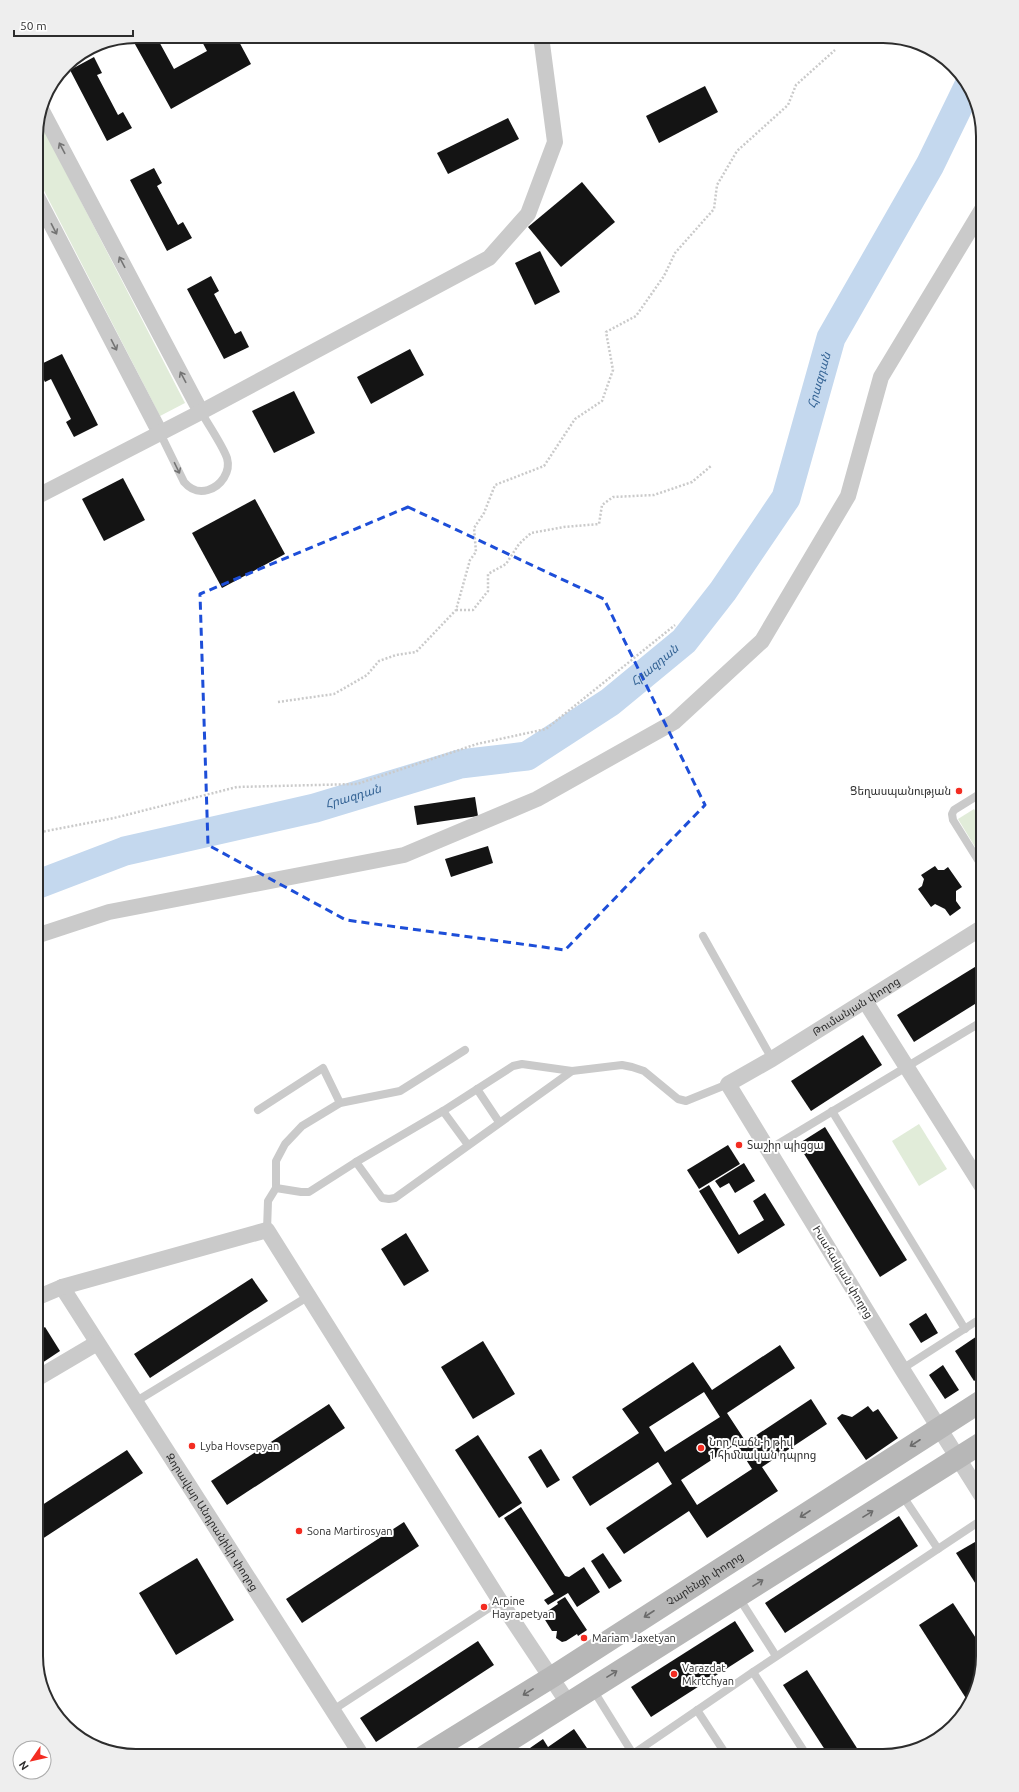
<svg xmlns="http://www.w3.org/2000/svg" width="1019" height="1792" viewBox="0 0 1019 1792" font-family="Ubuntu,'Noto Sans Armenian',sans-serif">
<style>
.green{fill:#e1ecd9}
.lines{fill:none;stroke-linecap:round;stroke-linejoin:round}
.river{stroke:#c4d8ee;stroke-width:29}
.building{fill:#141414;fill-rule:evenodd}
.path{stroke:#cacaca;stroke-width:2.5;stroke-dasharray:2 2;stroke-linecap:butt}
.lane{stroke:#cacaca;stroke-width:8}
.street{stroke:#cacaca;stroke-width:16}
.secondary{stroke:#b7b7b7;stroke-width:22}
.oneway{stroke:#747474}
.oneway2{stroke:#6b6b6b}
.marked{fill:none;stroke:#1d4ed8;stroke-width:3;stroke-dasharray:8 5;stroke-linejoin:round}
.poi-dot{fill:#f32c21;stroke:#fff;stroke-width:1.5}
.labels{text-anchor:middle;stroke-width:4;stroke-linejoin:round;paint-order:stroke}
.poi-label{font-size:11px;fill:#2d2d2d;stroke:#fff;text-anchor:start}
.street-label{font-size:11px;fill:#2d2d2d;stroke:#fff}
.water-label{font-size:12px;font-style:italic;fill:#356495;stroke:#fff}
.rim{fill:none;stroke:#2d2d2d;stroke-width:2}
</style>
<rect width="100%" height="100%" fill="#fff"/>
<g class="green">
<path d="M 39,120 L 185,403 L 160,416 L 36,175 L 36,130 Z"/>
<path d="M 974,809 L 983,824 L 983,860 L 958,819 Z"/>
<path d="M 919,1124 L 947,1169 L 919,1186 L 892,1141 Z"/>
</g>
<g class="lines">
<path class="river" id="s1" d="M 36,885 L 125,851 L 315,808 L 460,764 L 527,756 L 610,702 L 684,641 L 723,591 L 786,498 L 831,338 L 930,165 L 968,87"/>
</g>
<g class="building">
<path d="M 136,36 L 156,36 L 174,69 L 207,51 L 199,36 L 236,36 L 251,64 L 171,109 L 131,37 Z"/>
<path d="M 671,36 L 693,36 L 692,41 Z"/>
<path d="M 94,57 L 102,73 L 97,75 L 118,115 L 123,112 L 132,128 L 107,141 L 70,70 Z"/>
<path d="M 705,86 L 718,112 L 659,143 L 646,116 Z"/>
<path d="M 508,118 L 519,139 L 448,174 L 437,153 Z"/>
<path d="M 154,168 L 162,183 L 157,186 L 178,225 L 183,222 L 192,238 L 167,251 L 130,180 Z"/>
<path d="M 582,182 L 615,222 L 561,267 L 528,227 Z"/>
<path d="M 540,251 L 560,292 L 535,305 L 515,263 Z"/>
<path d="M 211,276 L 219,291 L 214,294 L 235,334 L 241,331 L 249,347 L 224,359 L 187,289 Z"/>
<path d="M 36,303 L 43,317 L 36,320 Z"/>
<path d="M 410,349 L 424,375 L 371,404 L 357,377 Z"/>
<path d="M 62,354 L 98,425 L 74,437 L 66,422 L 71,419 L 51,379 L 45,382 L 37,366 Z"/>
<path d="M 294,391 L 315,433 L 274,453 L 252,411 Z"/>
<path d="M 123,478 L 145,520 L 104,541 L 82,499 Z"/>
<path d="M 255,499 L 285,554 L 222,588 L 192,533 Z"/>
<path d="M 475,797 L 478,816 L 417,825 L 414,806 Z"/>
<path d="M 488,846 L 493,863 L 451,877 L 445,859 Z"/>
<path d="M 935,866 L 938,870 L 944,870 L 948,867 L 962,887 L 956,891 L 956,901 L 961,908 L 950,916 L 945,909 L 935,904 L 931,907 L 918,889 L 922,886 L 924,879 L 921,875 Z"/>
<path d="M 983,962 L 983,999 L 914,1042 L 897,1015 Z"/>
<path d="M 863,1035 L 882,1065 L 811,1111 L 791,1081 Z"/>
<path d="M 825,1127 L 907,1260 L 880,1277 L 798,1144 Z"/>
<path d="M 728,1145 L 740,1164 L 699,1189 L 687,1170 Z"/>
<path d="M 744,1163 L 755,1181 L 735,1193 L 729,1183 L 720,1188 L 715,1181 Z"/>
<path d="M 709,1185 L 739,1235 L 764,1220 L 753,1201 L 765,1193 L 785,1225 L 738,1254 L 699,1191 Z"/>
<path d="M 406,1233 L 429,1271 L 404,1286 L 381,1249 Z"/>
<path d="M 252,1278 L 268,1301 L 150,1378 L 134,1354 Z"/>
<path d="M 926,1313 L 938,1333 L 921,1343 L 909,1324 Z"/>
<path d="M 45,1327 L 60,1351 L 36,1367 L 36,1333 Z"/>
<path d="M 983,1332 L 983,1375 L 974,1381 L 955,1351 Z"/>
<path d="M 483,1341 L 515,1394 L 473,1419 L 441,1367 Z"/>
<path d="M 780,1345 L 795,1368 L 727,1413 L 746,1442 L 811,1399 L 827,1424 L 762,1467 L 778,1491 L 707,1538 L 689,1511 L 624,1554 L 606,1528 L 672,1484 L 658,1462 L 590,1506 L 572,1477 L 639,1433 L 622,1409 L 693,1362 L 712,1390 ZM 704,1392 L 720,1417 L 665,1452 L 649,1427 ZM 736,1444 L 752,1469 L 697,1505 L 681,1480 Z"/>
<path d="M 943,1365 L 959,1390 L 945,1399 L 929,1375 Z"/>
<path d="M 329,1404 L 345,1428 L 227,1505 L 211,1481 Z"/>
<path d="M 868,1406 L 873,1412 L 878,1409 L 898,1438 L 866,1460 L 837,1418 L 842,1414 L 852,1417 Z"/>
<path d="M 478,1435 L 522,1503 L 499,1518 L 455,1450 Z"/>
<path d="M 541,1449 L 560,1480 L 547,1488 L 528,1457 Z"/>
<path d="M 127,1450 L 143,1473 L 36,1543 L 36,1509 Z"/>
<path d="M 521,1507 L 565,1576 L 569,1577 L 584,1567 L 600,1592 L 577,1607 L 568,1593 L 548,1605 L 544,1600 L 554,1594 L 504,1518 Z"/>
<path d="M 899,1516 L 918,1546 L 785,1633 L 765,1603 Z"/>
<path d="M 404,1522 L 419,1546 L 302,1623 L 286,1599 Z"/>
<path d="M 975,1542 L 983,1555 L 983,1586 L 979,1589 L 956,1553 Z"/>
<path d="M 603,1553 L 622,1581 L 609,1589 L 591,1561 Z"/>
<path d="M 197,1558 L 234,1620 L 176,1655 L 139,1593 Z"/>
<path d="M 565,1597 L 587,1630 L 578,1636 L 577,1634 L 566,1641 L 562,1642 L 556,1638 L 557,1631 L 552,1631 L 542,1615 L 558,1604 L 557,1602 Z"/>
<path d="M 953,1603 L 983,1649 L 983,1656 L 969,1703 L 919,1625 Z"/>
<path d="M 735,1621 L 754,1651 L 651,1717 L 631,1687 Z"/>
<path d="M 478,1641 L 494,1665 L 376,1742 L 360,1718 Z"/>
<path d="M 807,1670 L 862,1756 L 829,1756 L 783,1685 Z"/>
<path d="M 574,1729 L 589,1751 L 582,1756 L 535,1756 L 530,1748 L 543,1739 L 548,1747 Z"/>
<path d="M 700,1749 L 705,1756 L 690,1756 Z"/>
<path d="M 776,1750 L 780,1756 L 766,1756 Z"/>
</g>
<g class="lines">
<g class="path">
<path d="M 456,610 L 473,610 L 488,591 L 488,574 L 506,564 L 519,544 L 531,533 L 564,527 L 599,524 L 602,505 L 613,497 L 654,495 L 692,482 L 711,466"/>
<path d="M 278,702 L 334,694 L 367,675 L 379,661 L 396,655 L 416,652 L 456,610 L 470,560 L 476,552 L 474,528 L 484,513 L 495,485 L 544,466 L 575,419 L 602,401 L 613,370 L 606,332 L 636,316 L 664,276 L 675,253 L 714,209 L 717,185 L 737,151 L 788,105 L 796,85 L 835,50"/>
<path d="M 36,833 L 114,818 L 237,787 L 357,784 L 477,744 L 546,729 L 675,625"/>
</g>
<g class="lane">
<path d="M 160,433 L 184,482 C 190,489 198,493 208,490 C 221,486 231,472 227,458 C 223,446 208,424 201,412"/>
<path d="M 983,868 L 953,820 L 952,814 L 954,810 L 983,792"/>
<path d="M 703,936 L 772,1059"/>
<path d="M 477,1089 L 499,1122"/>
<path d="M 258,1110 L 323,1068 L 340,1103"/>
<path d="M 443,1111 L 468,1145"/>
<path d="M 832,1111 L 965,1329"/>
<path d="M 768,1150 L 983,1021"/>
<path d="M 356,1162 L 443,1111 L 513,1066 L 522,1064 L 572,1071"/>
<path d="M 276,1188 L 276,1161 L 285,1144 L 302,1126 L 340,1103 L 400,1091 L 465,1050"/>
<path d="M 267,1230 L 268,1201 L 276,1188 L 301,1192 L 309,1192 L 356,1162 L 382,1198 L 389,1199 L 395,1198 L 572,1071 L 622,1065 L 632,1067 L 644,1071 L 678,1099 L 686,1101 L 728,1084"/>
<path d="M 902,1369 L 983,1317"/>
<path d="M 135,1402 L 309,1296"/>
<path d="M 902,1495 L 938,1549"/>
<path d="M 739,1598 L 776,1656"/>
<path d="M 753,1672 L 807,1756"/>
<path d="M 592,1688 L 633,1754"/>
<path d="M 333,1710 L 500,1601"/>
<path d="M 697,1710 L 727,1756"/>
<path d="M 630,1756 L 753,1672 L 983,1519"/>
</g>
<g class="street">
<path d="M 41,109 L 201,412"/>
<path d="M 36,195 L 160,433"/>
<path d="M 36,497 L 201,412 L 489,258 L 528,214 L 555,142 L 541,36"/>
<path d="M 36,936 L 109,912 L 404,855 L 537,799 L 674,722 L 762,641 L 848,496 L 881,377 L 983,208"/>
<path d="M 865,1001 L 983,1188"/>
<path id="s2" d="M 62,1287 L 362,1756"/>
<path d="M 36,1298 L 62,1287 L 267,1230 L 500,1601 L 568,1703"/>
<path d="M 36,1379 L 97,1343"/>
<path id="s3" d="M 983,1498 L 902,1369 L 728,1084 L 772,1059 L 983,927"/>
</g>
<g class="secondary">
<path id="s4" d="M 424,1756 L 552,1677 L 983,1400"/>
<path d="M 485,1756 L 983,1442"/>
</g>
</g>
<defs><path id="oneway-shaft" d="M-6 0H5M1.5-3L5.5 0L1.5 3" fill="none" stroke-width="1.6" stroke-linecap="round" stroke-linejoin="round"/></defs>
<g class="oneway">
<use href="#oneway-shaft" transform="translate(62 148) rotate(-118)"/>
<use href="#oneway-shaft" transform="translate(54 229) rotate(63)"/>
<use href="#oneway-shaft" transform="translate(122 262) rotate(-118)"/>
<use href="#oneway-shaft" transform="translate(114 345) rotate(63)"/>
<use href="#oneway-shaft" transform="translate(183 377) rotate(-118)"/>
<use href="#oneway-shaft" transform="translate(177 468) rotate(64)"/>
</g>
<g class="oneway2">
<use href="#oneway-shaft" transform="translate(915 1443) rotate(147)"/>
<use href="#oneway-shaft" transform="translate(805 1514) rotate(147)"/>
<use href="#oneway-shaft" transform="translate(868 1514) rotate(-32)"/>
<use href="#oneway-shaft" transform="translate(758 1583) rotate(-32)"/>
<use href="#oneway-shaft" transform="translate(649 1614) rotate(147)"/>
<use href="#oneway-shaft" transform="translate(612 1674) rotate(-32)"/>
<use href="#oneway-shaft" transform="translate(528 1692) rotate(148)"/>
</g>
<path class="marked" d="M 408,507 L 604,599 L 705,805 L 565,950 L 346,920 L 208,845 L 200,594 Z"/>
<g class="poi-dot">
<circle cx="959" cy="791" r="4"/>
<circle cx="739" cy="1145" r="4"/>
<circle cx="192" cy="1446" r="4"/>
<circle cx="701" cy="1448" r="4"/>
<circle cx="299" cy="1531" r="4"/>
<circle cx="484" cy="1607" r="4"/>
<circle cx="584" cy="1638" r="4"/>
<circle cx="674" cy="1674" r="4"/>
</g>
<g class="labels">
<g class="poi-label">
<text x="951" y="795" text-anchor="end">Ցեղասպանության</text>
<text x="747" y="1149">Տաշիր պիցցա</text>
<text x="709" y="1446">Նոր Հաճն-ի թիվ<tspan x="709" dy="13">1 հիմնական դպրոց</tspan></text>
<text x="200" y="1450">Lyba Hovsepyan</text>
<text x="307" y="1535">Sona Martirosyan</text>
<text x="492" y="1605">Arpine<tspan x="492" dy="13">Hayrapetyan</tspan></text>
<text x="592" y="1642">Mariam Jaxetyan</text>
<text x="682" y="1672">Varazdat<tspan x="682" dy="13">Mkrtchyan</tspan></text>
</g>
<g class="street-label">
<text dy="4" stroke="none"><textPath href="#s3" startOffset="636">Թումանյան փողոց</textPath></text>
<text transform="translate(843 1272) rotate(59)" y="4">Իսահակյան փողոց</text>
<text dy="4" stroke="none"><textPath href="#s2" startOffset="279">Զորավար Անդրանիկի փողոց</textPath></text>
<text dy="4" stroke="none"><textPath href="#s4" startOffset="332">Չարենցի փողոց</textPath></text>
</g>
<g class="water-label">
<text dy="4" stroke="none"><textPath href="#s1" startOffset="1002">Հրազդան</textPath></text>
<text dy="4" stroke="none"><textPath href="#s1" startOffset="666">Հրազդան</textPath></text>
<text dy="4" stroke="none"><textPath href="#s1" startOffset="330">Հրազդան</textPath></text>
</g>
</g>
<path d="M0 0H1019V1792H0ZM136 43H883A93 93 0 0 1 976 136V1656A93 93 0 0 1 883 1749H136A93 93 0 0 1 43 1656V136A93 93 0 0 1 136 43Z" fill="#eee" fill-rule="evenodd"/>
<path class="rim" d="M136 43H883A93 93 0 0 1 976 136V1656A93 93 0 0 1 883 1749H136A93 93 0 0 1 43 1656V136A93 93 0 0 1 136 43Z"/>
<g transform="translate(32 1760) rotate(236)"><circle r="19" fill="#ffffff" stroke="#ababab"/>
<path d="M0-3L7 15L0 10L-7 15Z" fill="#f32c21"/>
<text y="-6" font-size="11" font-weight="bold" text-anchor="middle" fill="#2d2d2d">N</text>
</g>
<path d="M14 30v6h119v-6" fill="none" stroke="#2d2d2d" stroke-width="2"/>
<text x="20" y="30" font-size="12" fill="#2d2d2d" stroke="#ffffff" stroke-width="3" paint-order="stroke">50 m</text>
</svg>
